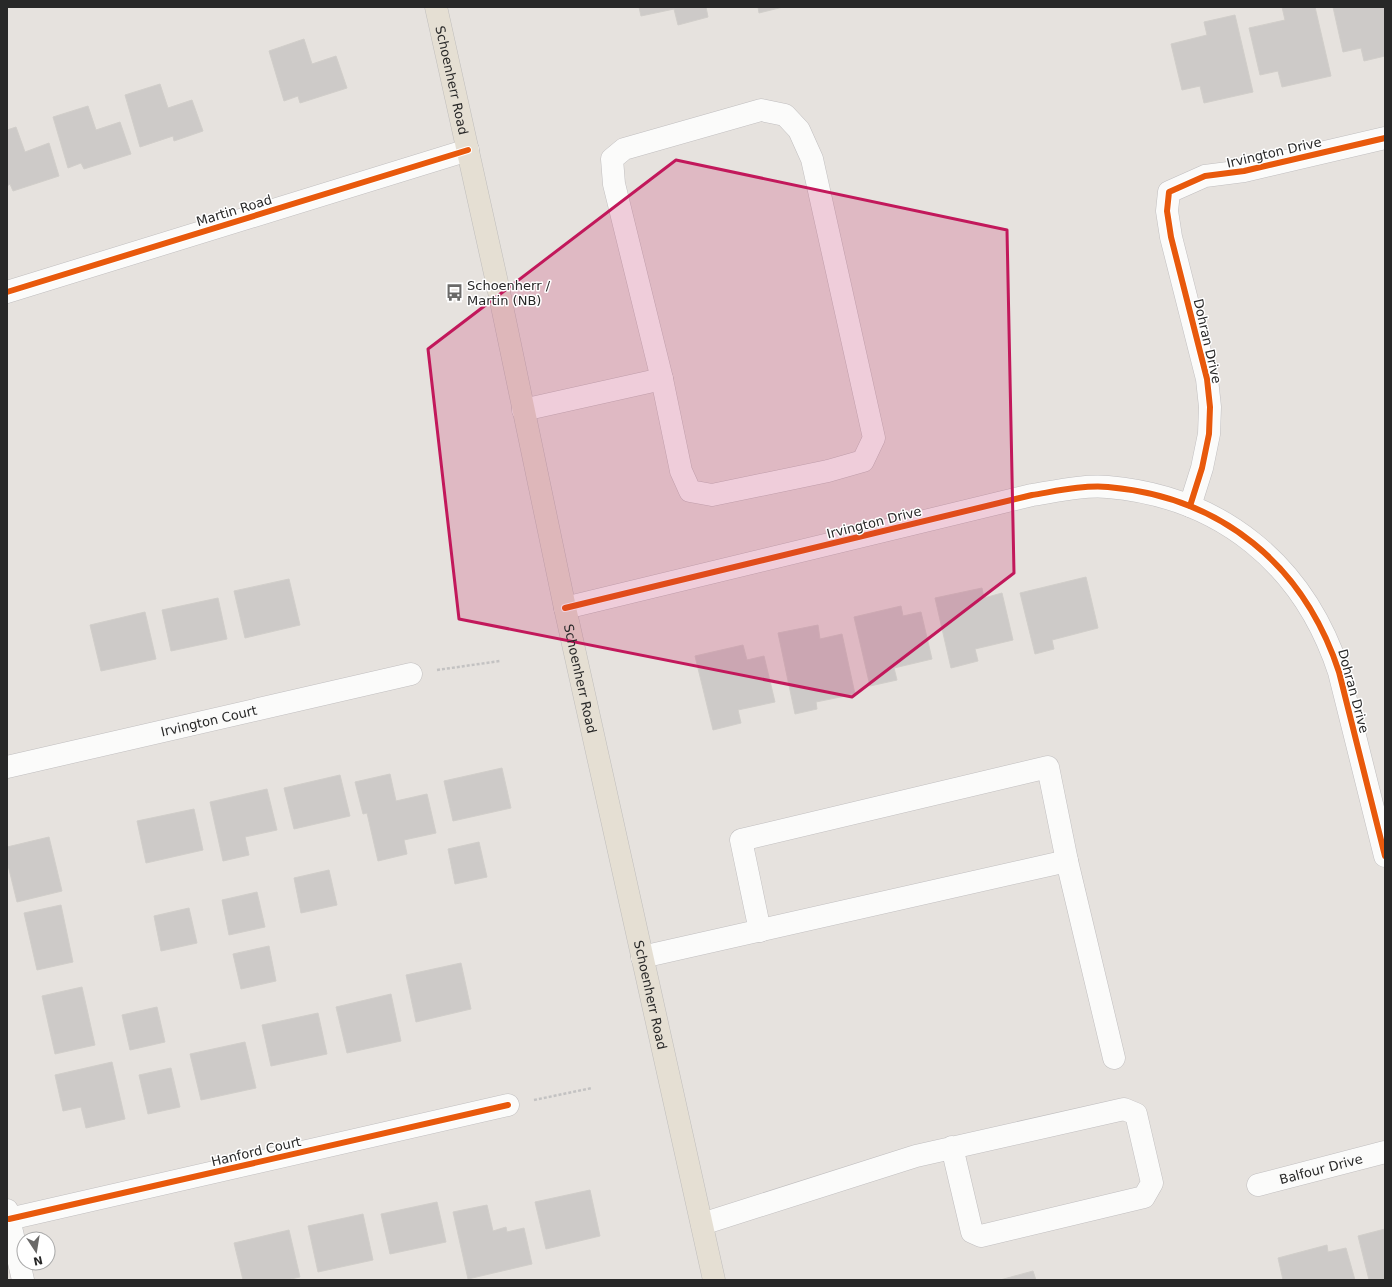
<svg xmlns="http://www.w3.org/2000/svg" width="1392" height="1287" viewBox="0 0 1392 1287" font-family="'DejaVu Sans',sans-serif">
<style>
.building{fill:#cdcac8;stroke:#d1ceca}
.lines{fill:none;stroke-linecap:round;stroke-linejoin:round}
.minor-casing{stroke:#c0bebf;stroke-width:23}
.major-casing{stroke:#bfbdbc;stroke-width:23}
.path{stroke:#c3c2c2;stroke-width:2.5;stroke-dasharray:3 2;stroke-linecap:butt}
.minor{stroke:#fbfbfa;stroke-width:22}
.major{stroke:#e5dfd3;stroke-width:22}
.cycleway-casing{stroke:#fff;stroke-width:8}
.cycleway{stroke:#e8590c;stroke-width:6}
.marked{fill:#c2185b;fill-opacity:0.2;stroke:#c2185b;stroke-width:3;stroke-linejoin:round}
.labels{text-anchor:middle;stroke-width:3;stroke-linejoin:round;paint-order:stroke}
.street-label{font-size:13px;fill:#282828;stroke:#fff}
.poi-label{font-size:13px;fill:#282828;stroke:#fff;text-anchor:start}
</style>
<rect width="100%" height="100%" fill="#e6e2de"/>
<g class="building">
<path d="M 639,7 L 706,7 L 708,17 L 678,25 L 674,9 L 641,16 Z"/>
<path d="M 758,7 L 783,7 L 759,13 Z"/>
<path d="M 1282,7 L 1315,7 L 1331,76 L 1282,87 L 1278,71 L 1260,75 L 1249,28 L 1285,20 Z"/>
<path d="M 1333,7 L 1385,7 L 1385,56 L 1364,61 L 1361,48 L 1343,52 Z"/>
<path d="M 1235,15 L 1253,92 L 1204,103 L 1200,86 L 1182,90 L 1171,44 L 1207,35 L 1204,22 Z"/>
<path d="M 304,39 L 312,64 L 336,56 L 347,88 L 300,103 L 298,96 L 284,101 L 269,51 Z"/>
<path d="M 160,84 L 168,108 L 192,100 L 203,131 L 174,141 L 173,136 L 140,147 L 125,95 Z"/>
<path d="M 88,106 L 96,130 L 120,122 L 131,154 L 84,169 L 81,163 L 68,168 L 53,117 Z"/>
<path d="M 16,127 L 25,152 L 49,143 L 59,176 L 13,191 L 10,184 L 7,186 L 7,130 Z"/>
<path d="M 1086,577 L 1098,628 L 1052,640 L 1054,649 L 1035,654 L 1020,593 Z"/>
<path d="M 289,579 L 300,625 L 245,638 L 234,591 Z"/>
<path d="M 982,588 L 984,598 L 1002,593 L 1013,640 L 975,649 L 978,661 L 951,668 L 935,598 Z"/>
<path d="M 218,598 L 227,639 L 171,651 L 162,610 Z"/>
<path d="M 901,606 L 903,616 L 921,612 L 932,659 L 894,668 L 897,680 L 870,686 L 854,617 Z"/>
<path d="M 145,612 L 156,659 L 101,671 L 90,625 Z"/>
<path d="M 818,625 L 820,639 L 842,634 L 855,694 L 816,702 L 817,709 L 795,714 L 778,633 Z"/>
<path d="M 743,645 L 747,660 L 764,656 L 775,702 L 738,710 L 741,723 L 713,730 L 695,656 Z"/>
<path d="M 502,768 L 511,808 L 453,821 L 444,781 Z"/>
<path d="M 390,774 L 396,801 L 427,794 L 436,833 L 404,840 L 407,854 L 378,861 L 367,813 L 363,814 L 355,782 Z"/>
<path d="M 340,775 L 350,816 L 294,829 L 284,788 Z"/>
<path d="M 267,789 L 277,830 L 245,837 L 249,855 L 223,861 L 210,802 Z"/>
<path d="M 194,809 L 203,850 L 146,863 L 137,821 Z"/>
<path d="M 49,837 L 62,891 L 17,902 L 7,861 L 7,847 Z"/>
<path d="M 479,842 L 487,877 L 455,884 L 448,849 Z"/>
<path d="M 329,870 L 337,905 L 301,913 L 294,878 Z"/>
<path d="M 257,892 L 265,927 L 229,935 L 222,900 Z"/>
<path d="M 61,905 L 73,962 L 37,970 L 24,913 Z"/>
<path d="M 189,908 L 197,943 L 161,951 L 154,916 Z"/>
<path d="M 269,946 L 276,981 L 241,989 L 233,954 Z"/>
<path d="M 461,963 L 471,1009 L 416,1022 L 406,975 Z"/>
<path d="M 82,987 L 95,1045 L 55,1054 L 42,996 Z"/>
<path d="M 391,994 L 401,1041 L 347,1053 L 336,1007 Z"/>
<path d="M 157,1007 L 165,1042 L 130,1050 L 122,1015 Z"/>
<path d="M 318,1013 L 327,1054 L 271,1066 L 262,1025 Z"/>
<path d="M 245,1042 L 256,1088 L 201,1100 L 190,1054 Z"/>
<path d="M 112,1062 L 125,1119 L 86,1128 L 81,1107 L 63,1111 L 55,1075 Z"/>
<path d="M 171,1068 L 180,1107 L 148,1114 L 139,1075 Z"/>
<path d="M 590,1190 L 600,1236 L 546,1249 L 535,1202 Z"/>
<path d="M 437,1202 L 446,1242 L 390,1254 L 381,1214 Z"/>
<path d="M 487,1205 L 493,1231 L 506,1227 L 507,1232 L 524,1228 L 532,1264 L 468,1279 L 453,1212 Z"/>
<path d="M 363,1214 L 373,1260 L 318,1272 L 308,1226 Z"/>
<path d="M 1385,1229 L 1385,1280 L 1369,1280 L 1358,1236 Z"/>
<path d="M 289,1230 L 300,1277 L 286,1280 L 243,1280 L 234,1243 Z"/>
<path d="M 1327,1245 L 1328,1252 L 1346,1248 L 1355,1280 L 1283,1280 L 1278,1258 Z"/>
<path d="M 1033,1271 L 1036,1280 L 1000,1280 Z"/>
</g>
<g class="lines">
<defs>
<g id="minor">
<path d="M 761,110 L 785,115 L 799,130 L 812,159 L 874,438 L 863,461 L 828,471 L 712,495 L 690,491 L 681,471 L 662,379 L 614,184 L 612,159 L 624,149 Z"/>
<path d="M 7,292 L 468,150"/>
<path d="M 523,410 L 662,379"/>
<path d="M 1190,506 L 1202,468 L 1209,434 L 1210,407 L 1207,379 L 1171,237 L 1167,211 L 1169,192 L 1205,176 L 1244,171 L 1385,138"/>
<path d="M 565,608 L 1032,495 C 1057,491 1083,485 1108,487 C 1222,497 1304,565 1339,672 L 1385,856"/>
<path id="s1" d="M 7,767 L 411,674"/>
<path d="M 760,931 L 741,840 L 1048,767 L 1067,861"/>
<path d="M 642,957 L 1067,861 L 1114,1058"/>
<path id="s2" d="M 1258,1185 L 1385,1152"/>
<path d="M 7,1210 L 23,1280"/>
<path d="M 9,1219 L 508,1105"/>
<path d="M 702,1224 L 916,1156 L 1124,1109 L 1136,1114 L 1152,1183 L 1144,1197 L 981,1236 L 972,1232 L 952,1147"/>
</g>
<g id="major">
<path id="s3" d="M 436,7 L 498,287 L 565,608 L 714,1280"/>
</g>
</defs>
<use href="#minor" class="minor-casing"/>
<use href="#major" class="major-casing"/>
<g class="path">
<path d="M 437,670 L 500,661"/>
<path d="M 534,1100 L 592,1088"/>
</g>
<use href="#minor" class="minor"/>
<use href="#major" class="major"/>
<defs>
<g id="cycleway">
<path d="M 7,292 L 468,150"/>
<path d="M 1190,506 L 1202,468 L 1209,434 L 1210,407 L 1207,379 L 1171,237 L 1167,211 L 1169,192 L 1205,176 L 1244,171 L 1385,138"/>
<path d="M 565,608 L 1032,495 C 1057,491 1083,485 1108,487 C 1222,497 1304,565 1339,672 L 1385,856"/>
<path d="M 9,1219 L 508,1105"/>
</g>
</defs>
<use href="#cycleway" class="cycleway-casing"/>
<use href="#cycleway" class="cycleway"/>
</g>
<path class="marked" d="M 676,160 L 1007,230 L 1014,573 L 852,697 L 459,619 L 428,349 Z"/>
<defs>
<symbol id="bus-bare" viewBox="-9 -9 18 18"><path d="M-5-6H5V4H4V6H2V4H-2V6H-4V4H-5ZM-3.5-4V0h7V-4ZM-3.5 1.2v1.5H-2V1.2ZM2 1.2v1.5H3.5V1.2Z" fill="#6a6968" stroke="#fff" stroke-width="2.5" paint-order="stroke"/></symbol>
</defs>
<g fill-rule="evenodd">
<use href="#bus-bare" x="442" y="280" width="25" height="25"/>
</g>
<g class="labels">
<g class="street-label">
<text dy="5" stroke="none"><textPath href="#s3" startOffset="75">Schoenherr Road</textPath></text>
<text transform="translate(1274 152) rotate(-13)" y="5">Irvington Drive</text>
<text transform="translate(234 210) rotate(-17)" y="5">Martin Road</text>
<text transform="translate(1208 341) rotate(77)" y="5">Dohran Drive</text>
<text transform="translate(874 522) rotate(-14)" y="5">Irvington Drive</text>
<text dy="5" stroke="none"><textPath href="#s3" startOffset="687">Schoenherr Road</textPath></text>
<text transform="translate(1354 691) rotate(75)" y="5">Dohran Drive</text>
<text dy="5" stroke="none"><textPath href="#s1" startOffset="207">Irvington Court</textPath></text>
<text dy="5" stroke="none"><textPath href="#s3" startOffset="1011">Schoenherr Road</textPath></text>
<text transform="translate(256 1151) rotate(-13)" y="5">Hanford Court</text>
<text dy="5" stroke="none"><textPath href="#s2" startOffset="65">Balfour Drive</textPath></text>
</g>
<g class="poi-label">
<text x="467" y="290">Schoenherr /<tspan x="467" dy="15">Martin (NB)</tspan></text>
</g>
</g>
<rect width="1392" height="1287" fill="none" stroke="#282828" stroke-width="16"/>
<g transform="translate(36 1251) rotate(168)"><circle r="19" fill="#ffffff" stroke="#a9a9a9"/>
<path d="M0-3L7 15L0 10L-7 15Z" fill="#6a6968"/>
<text y="-6" font-size="11" font-weight="bold" text-anchor="middle" fill="#282828">N</text>
</g>
</svg>
